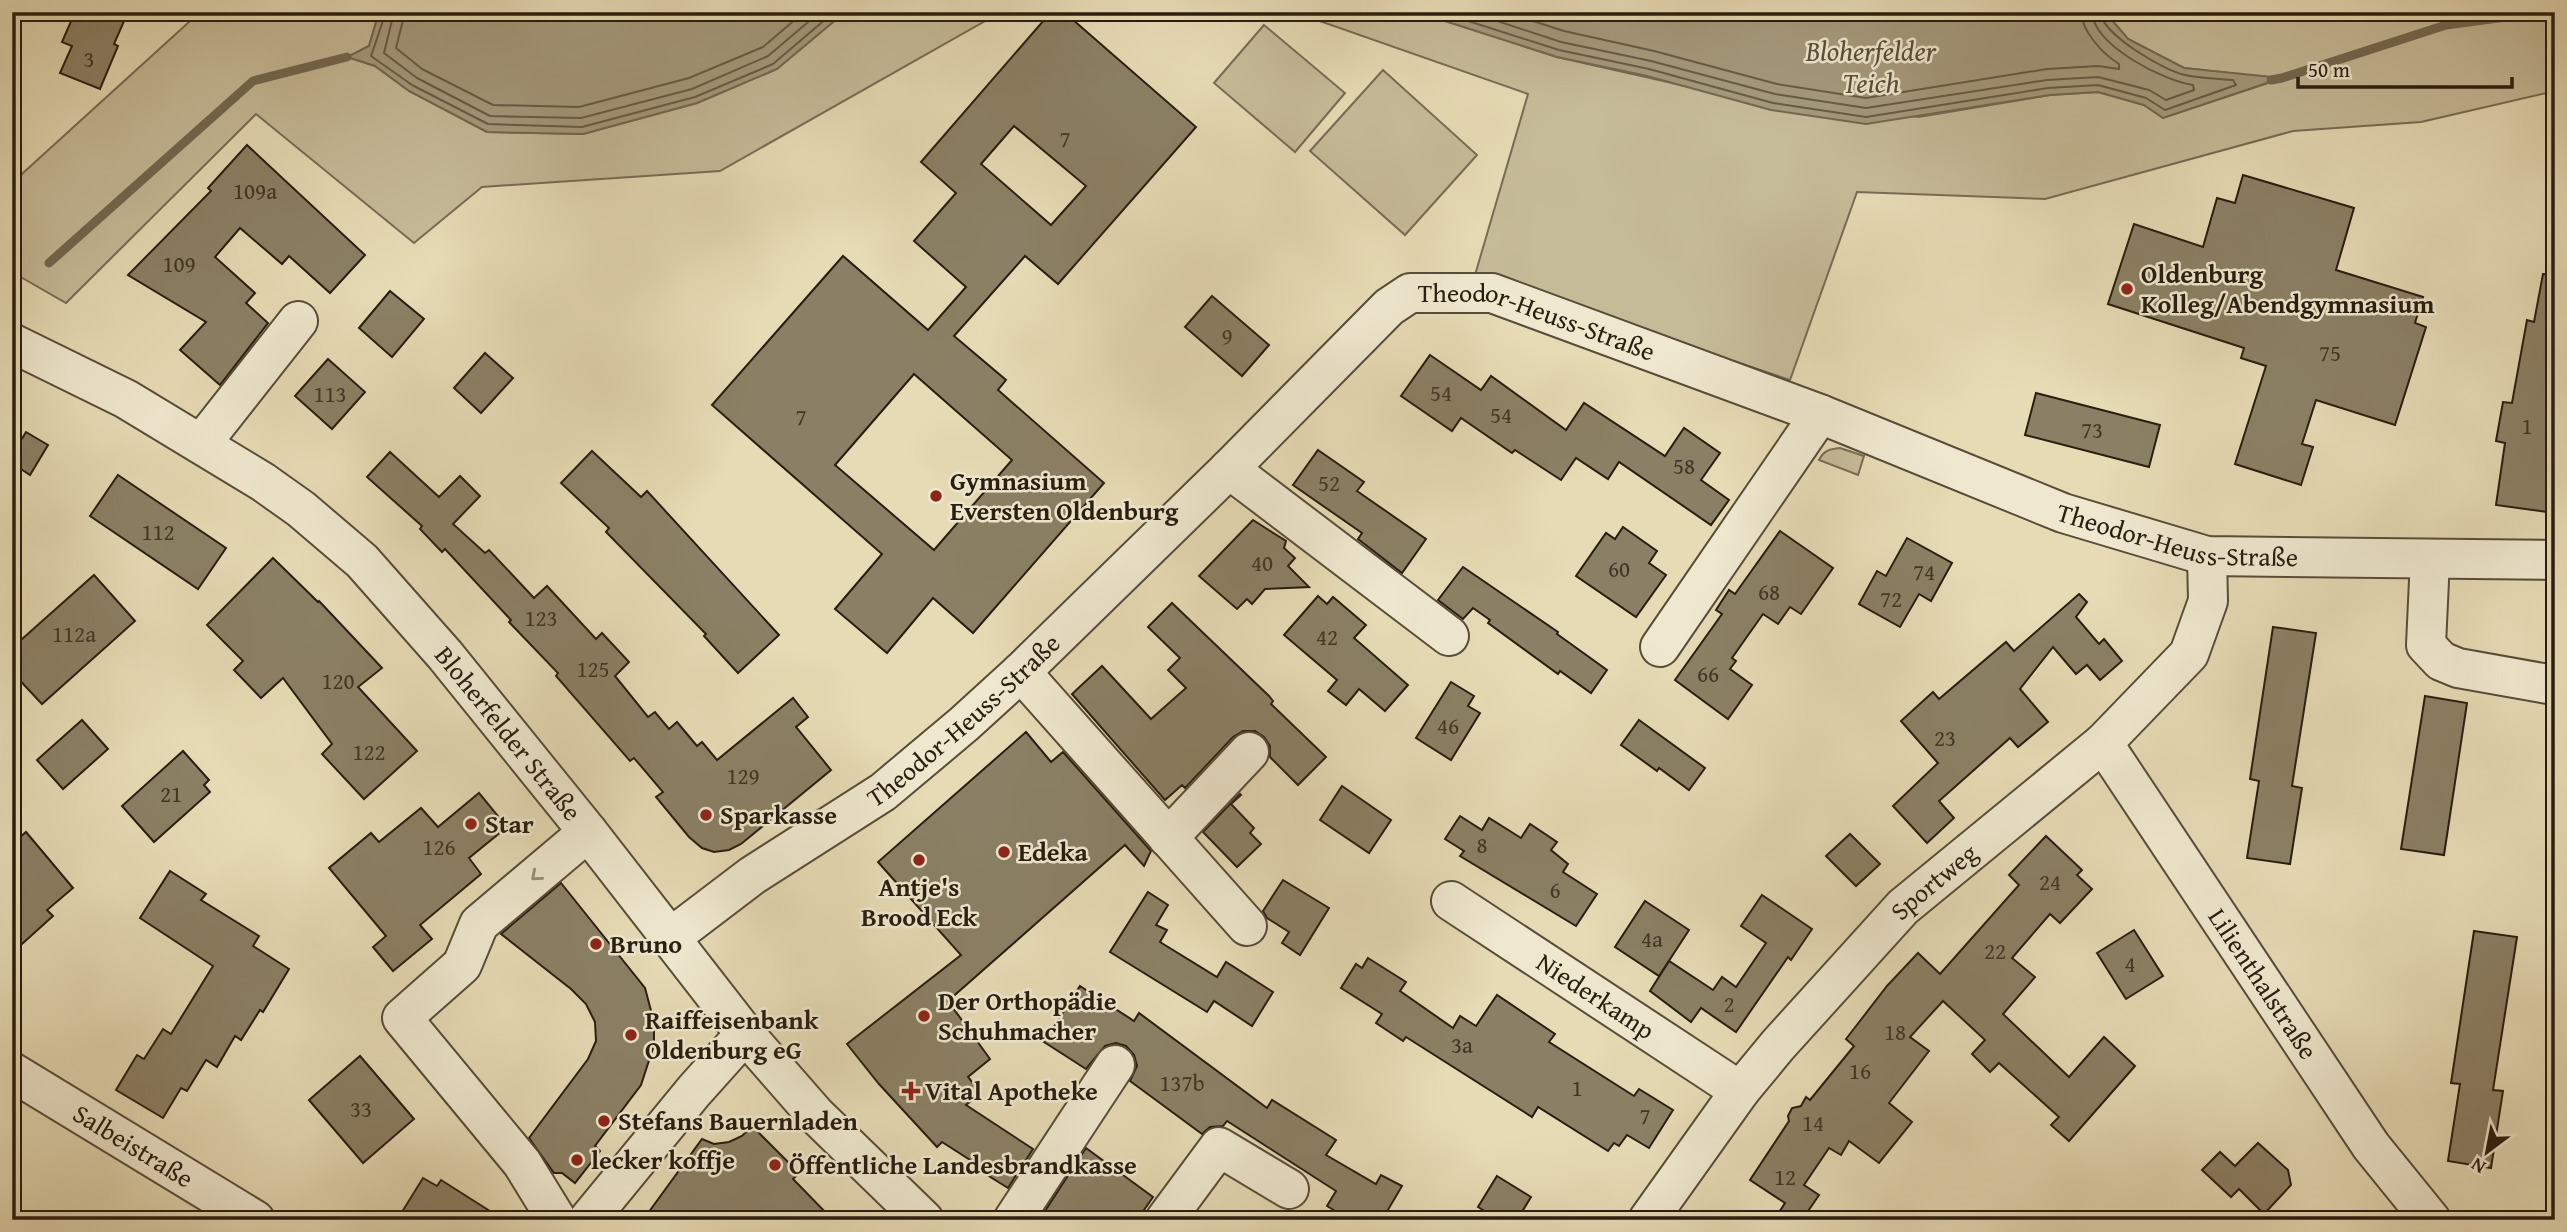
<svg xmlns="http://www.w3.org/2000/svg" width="2567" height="1232" viewBox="0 0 2567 1232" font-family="'Gentium Book Plus',serif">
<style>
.green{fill:#c6bb99;stroke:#776c54;stroke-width:2}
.water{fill:#a59a7d;stroke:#736851;stroke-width:2}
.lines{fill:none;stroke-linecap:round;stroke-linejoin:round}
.shore{stroke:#665c46;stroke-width:2}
.stream{stroke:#736851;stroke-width:9}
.building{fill:#8b8065;stroke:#281d0f;stroke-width:2;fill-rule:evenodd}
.minor-casing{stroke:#584c38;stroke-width:42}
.minor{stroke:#efe8cf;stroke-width:38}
.oneway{stroke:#958d79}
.poi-dot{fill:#8f2418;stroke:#efe8cf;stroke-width:2.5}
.labels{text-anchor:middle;stroke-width:5;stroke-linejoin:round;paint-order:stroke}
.number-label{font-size:23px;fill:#413624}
.poi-label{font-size:26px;font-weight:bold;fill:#281d0f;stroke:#efe8cf;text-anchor:start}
.street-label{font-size:26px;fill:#281d0f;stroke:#efe8cf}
.water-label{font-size:28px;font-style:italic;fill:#5a4f3b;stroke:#efe8cf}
</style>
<rect width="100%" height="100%" fill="#e6dbb5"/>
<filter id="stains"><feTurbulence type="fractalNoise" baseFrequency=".00286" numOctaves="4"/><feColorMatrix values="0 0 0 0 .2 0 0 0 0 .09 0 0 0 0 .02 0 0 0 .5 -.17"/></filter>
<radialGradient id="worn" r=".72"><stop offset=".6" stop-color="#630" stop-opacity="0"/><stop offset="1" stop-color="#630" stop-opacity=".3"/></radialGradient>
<g class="green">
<path d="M 200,12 L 379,12 L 369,46 L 348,57 L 375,66 L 409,91 L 487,132 L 583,134 L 697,103 L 777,69 L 845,12 L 1001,12 L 720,171 L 482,187 L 414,243 L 256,114 L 66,303 L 12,272 L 12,183 Z"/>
<path d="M 1294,12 L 1417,12 L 1557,57 L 1703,90 L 1919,117 L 2050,95 L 2098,92 L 2144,105 L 2163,118 L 2280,79 L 2184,68 L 2128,39 L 2105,12 L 2555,12 L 2555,91 L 2421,122 L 2293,131 L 2045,199 L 1857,192 L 1790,380 L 1475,275 L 1528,94 Z"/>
<path d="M 1264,25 L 1345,93 L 1295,152 L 1214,83 Z"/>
<path d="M 1383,70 L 1477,155 L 1405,235 L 1310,151 Z"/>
<path d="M 1840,448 L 1864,456 L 1858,475 L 1819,460 C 1824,450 1830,449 1840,448 Z"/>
</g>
<g class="water">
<path d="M 379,12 L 845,12 L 777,69 L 697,103 L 583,134 L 487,132 L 409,91 L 375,66 L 347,57 L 369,46 Z"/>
<path d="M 1417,12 L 2105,12 L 2128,39 L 2184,68 L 2282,78 L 2163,118 L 2144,105 L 2098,92 L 2050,95 L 1866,124 L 1771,110 L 1647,76 L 1557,57 Z"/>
</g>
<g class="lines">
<g class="shore">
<path d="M 386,12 L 371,56 L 412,85 L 488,124 L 582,127 L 695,97 L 773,64 L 834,12"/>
<path d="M 394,12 L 384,53 L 417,78 L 490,116 L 581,118 L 692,89 L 768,56 L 820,12"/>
<path d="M 405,12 L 396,48 L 422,69 L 493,105 L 579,107 L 689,78 L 763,47 L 804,12"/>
<path d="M 1440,12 L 1559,50 L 1649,69 L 1773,103 L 1866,117 L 2048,88 L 2098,85 L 2146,98 L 2165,110 L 2236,85 L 2233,80 C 2217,79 2200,78 2185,75 C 2163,70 2103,35 2100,12"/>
<path d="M 1470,12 L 1561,42 L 1651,61 L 1775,94 L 1866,108 L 2047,80 L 2098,77 L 2149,90 L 2166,100 L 2194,90 L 2193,85 C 2164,81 2094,46 2092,12"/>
<path d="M 1505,12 L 1564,31 L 1654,51 L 1777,84 L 1866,98 L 2047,69 L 2098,66 L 2119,69 L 2119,64 C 2103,54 2082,32 2081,12"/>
</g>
<g class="stream">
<path d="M 2271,80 L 2282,78 L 2446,25 L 2543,12"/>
<path d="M 49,263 L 253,81 L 347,57"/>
</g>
</g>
<g class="building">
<path d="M 75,12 L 128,12 L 114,44 L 118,46 L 100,89 L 60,73 L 72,46 L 62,42 Z"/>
<path d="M 1051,12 L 1064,12 L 1196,127 L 1058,284 L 1025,256 L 954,336 L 1006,380 L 998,390 L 1104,483 L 973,633 L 933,598 L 887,653 L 835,609 L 882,554 L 712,405 L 843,256 L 928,330 L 966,287 L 914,241 L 956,193 L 921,162 ZM 1014,126 L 1086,186 L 1051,225 L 981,164 ZM 914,374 L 1012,460 L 934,550 L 835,465 Z"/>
<path d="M 247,145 L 365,255 L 330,293 L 289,256 L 282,264 L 240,228 L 215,257 L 255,293 L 246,303 L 268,323 L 220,385 L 180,350 L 206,322 L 128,275 L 211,191 L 208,188 Z"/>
<path d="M 2243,175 L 2354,208 L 2336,270 L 2423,297 L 2415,323 L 2426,327 L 2395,425 L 2316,400 L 2302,444 L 2313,447 L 2301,485 L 2235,464 L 2266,366 L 2241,358 L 2244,348 L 2108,304 L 2134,224 L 2203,247 L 2217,198 L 2235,203 Z"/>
<path d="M 2543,274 L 2555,275 L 2555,513 L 2496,505 L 2505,443 L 2496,441 L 2503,402 L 2512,403 L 2527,320 L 2534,322 Z"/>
<path d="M 390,291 L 424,319 L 392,357 L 359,328 Z"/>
<path d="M 1212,296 L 1269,345 L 1242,376 L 1185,327 Z"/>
<path d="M 485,353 L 513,378 L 481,413 L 454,388 Z"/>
<path d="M 1430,355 L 1481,390 L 1491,376 L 1566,430 L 1584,403 L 1665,456 L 1684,428 L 1720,453 L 1701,480 L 1729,500 L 1711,525 L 1619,462 L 1608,479 L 1576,458 L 1561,480 L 1515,450 L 1512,453 L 1461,418 L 1452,431 L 1401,396 Z"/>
<path d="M 328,359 L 365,392 L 332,429 L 295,396 Z"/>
<path d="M 2036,393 L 2160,425 L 2149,467 L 2025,435 Z"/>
<path d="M 26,432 L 48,445 L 30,475 L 12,463 L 12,455 Z"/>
<path d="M 1318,450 L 1364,482 L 1357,491 L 1426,539 L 1402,573 L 1358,539 L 1362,533 L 1293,485 Z"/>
<path d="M 592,451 L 641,497 L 647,491 L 779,635 L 738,673 L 704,636 L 706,634 L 606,532 L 609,528 L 561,483 Z"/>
<path d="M 390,452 L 439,497 L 460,476 L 480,496 L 453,524 L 485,553 L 489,550 L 534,598 L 547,586 L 596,639 L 602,633 L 629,662 L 615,676 L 648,717 L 655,712 L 669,729 L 677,722 L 697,746 L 702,742 L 717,760 L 793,698 L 808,717 L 796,727 L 831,770 L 741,844 L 729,850 L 714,852 L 702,848 L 689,837 L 656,797 L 663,792 L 634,758 L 630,761 L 556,676 L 558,673 L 509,622 L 511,620 L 445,549 L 442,552 L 420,529 L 422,526 L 367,477 Z"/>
<path d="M 118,475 L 226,548 L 198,589 L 90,516 Z"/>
<path d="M 1253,520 L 1286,541 L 1284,548 L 1295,558 L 1288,566 L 1309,587 L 1265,589 L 1252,604 L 1247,599 L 1237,609 L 1199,576 Z"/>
<path d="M 1623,527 L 1657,551 L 1649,563 L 1666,575 L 1636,617 L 1576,576 L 1606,533 L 1615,539 Z"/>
<path d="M 1780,531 L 1833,568 L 1801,614 L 1790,607 L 1778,624 L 1763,614 L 1732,658 L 1736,661 L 1730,669 L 1752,685 L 1728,719 L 1675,680 L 1722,614 L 1716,610 L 1729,590 L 1735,594 Z"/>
<path d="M 1907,538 L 1952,563 L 1931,601 L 1919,594 L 1900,627 L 1859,604 L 1877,571 L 1886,576 Z"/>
<path d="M 273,558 L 318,602 L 319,601 L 382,668 L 358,687 L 417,751 L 364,799 L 322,754 L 332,744 L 283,678 L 261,698 L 234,670 L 243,661 L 207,625 Z"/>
<path d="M 1463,567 L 1558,632 L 1557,634 L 1607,670 L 1591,693 L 1560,671 L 1558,674 L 1488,623 L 1490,620 L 1473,608 L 1463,619 L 1438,600 Z"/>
<path d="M 94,575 L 135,621 L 42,704 L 12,672 L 12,648 Z"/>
<path d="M 2079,594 L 2087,602 L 2076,617 L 2099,644 L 2104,639 L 2122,661 L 2100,680 L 2087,665 L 2076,674 L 2053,647 L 2020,689 L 2048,722 L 2018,747 L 2010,738 L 1939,801 L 1954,818 L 1927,843 L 1893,806 L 1938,763 L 1901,721 L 1933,692 L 1939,699 L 2006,642 L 2014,651 Z"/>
<path d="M 1318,596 L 1327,604 L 1333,597 L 1366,625 L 1354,638 L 1408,685 L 1385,711 L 1359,689 L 1346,705 L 1328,691 L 1337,680 L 1284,635 Z"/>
<path d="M 1172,603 L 1269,696 L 1273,701 L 1271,704 L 1326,757 L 1298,785 L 1270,757 L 1270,746 L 1264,737 L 1255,731 L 1243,731 L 1233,737 L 1185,788 L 1182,785 L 1165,800 L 1072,694 L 1102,666 L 1151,719 L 1186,688 L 1168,670 L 1180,658 L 1148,627 Z"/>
<path d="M 2273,627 L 2316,633 L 2292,786 L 2302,788 L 2290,864 L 2247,858 L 2259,781 L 2250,779 Z"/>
<path d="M 1451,682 L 1474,696 L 1468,706 L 1480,713 L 1451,760 L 1416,738 Z"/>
<path d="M 2425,696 L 2467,703 L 2444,855 L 2401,849 Z"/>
<path d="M 82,720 L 108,749 L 63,789 L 37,760 Z"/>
<path d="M 1639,720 L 1705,768 L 1689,790 L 1659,768 L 1657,771 L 1621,745 Z"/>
<path d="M 1026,732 L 1051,762 L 1063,752 L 1151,851 L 1144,866 L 1125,845 L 948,1001 L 990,1059 L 968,1077 L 981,1093 L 966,1105 L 1033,1149 L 1008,1188 L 979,1170 L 981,1167 L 942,1142 L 937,1147 L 879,1084 L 847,1044 L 961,955 L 878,862 Z"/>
<path d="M 183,751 L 209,780 L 204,785 L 210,792 L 154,842 L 122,806 Z"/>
<path d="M 1342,786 L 1391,820 L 1369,853 L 1320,820 Z"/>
<path d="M 479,793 L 507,827 L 469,858 L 481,874 L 420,925 L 432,939 L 393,971 L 373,947 L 386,936 L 329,868 L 371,833 L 379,842 L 421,808 L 438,827 Z"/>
<path d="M 1240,794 L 1241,795 L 1231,804 L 1254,828 L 1250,833 L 1261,844 L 1237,867 L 1203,832 Z"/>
<path d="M 1460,816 L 1482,830 L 1489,818 L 1521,838 L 1530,824 L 1557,842 L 1551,850 L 1568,864 L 1563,872 L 1597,894 L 1576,926 L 1460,856 L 1464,851 L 1445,839 Z"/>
<path d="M 26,832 L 73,888 L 47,910 L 53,916 L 12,953 L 12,844 Z"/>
<path d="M 1850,834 L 1880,864 L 1856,886 L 1826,856 Z"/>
<path d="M 2046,836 L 2082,870 L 2077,875 L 2092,889 L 2060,923 L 2050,914 L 2012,958 L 2035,977 L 2003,1014 L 2069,1077 L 2104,1037 L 2135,1066 L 2069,1141 L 2051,1125 L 2059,1117 L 1999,1063 L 1990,1072 L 1972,1054 L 1985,1040 L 1943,1001 L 1910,1037 L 1929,1051 L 1889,1103 L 1912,1122 L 1879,1163 L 1849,1141 L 1841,1155 L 1829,1148 L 1804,1185 L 1819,1195 L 1802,1220 L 1774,1220 L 1785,1203 L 1750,1180 L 1789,1121 L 1788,1116 L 1792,1108 L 1801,1106 L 1806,1097 L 1810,1100 L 1854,1046 L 1846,1039 L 1887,986 L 1918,953 L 1940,974 L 2019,885 L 2009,875 Z"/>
<path d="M 170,871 L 206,894 L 201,900 L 259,936 L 253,946 L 289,969 L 263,1012 L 260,1010 L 241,1040 L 235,1036 L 217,1067 L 206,1060 L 187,1091 L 181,1088 L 163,1118 L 116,1090 L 137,1055 L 144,1059 L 163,1029 L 171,1034 L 213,966 L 140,918 Z"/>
<path d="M 1283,880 L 1329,908 L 1300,955 L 1282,943 L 1289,932 L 1267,918 L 1263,911 Z"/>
<path d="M 561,883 L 645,988 L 654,1022 L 654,1045 L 641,1085 L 595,1146 L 600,1151 L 575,1183 L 562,1173 L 554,1173 L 529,1138 L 588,1059 L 596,1041 L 595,1022 L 586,1004 L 571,989 L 501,934 Z"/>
<path d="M 1148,892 L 1168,905 L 1156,925 L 1167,930 L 1160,942 L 1217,977 L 1226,962 L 1273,992 L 1252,1026 L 1214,1001 L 1207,1012 L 1110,952 Z"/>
<path d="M 1762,895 L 1812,929 L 1791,960 L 1788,957 L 1736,1032 L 1701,1008 L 1691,1022 L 1650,991 L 1669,961 L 1713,990 L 1722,977 L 1736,987 L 1766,943 L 1741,926 Z"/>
<path d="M 1645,901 L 1689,930 L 1659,976 L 1615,947 Z"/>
<path d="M 2134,930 L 2163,976 L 2126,999 L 2097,953 Z"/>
<path d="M 2474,931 L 2517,937 L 2493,1090 L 2503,1091 L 2491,1168 L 2448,1161 L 2460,1084 L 2451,1083 Z"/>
<path d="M 1368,958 L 1406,982 L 1400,991 L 1453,1028 L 1460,1016 L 1476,1026 L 1497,995 L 1555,1034 L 1549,1042 L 1634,1096 L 1639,1089 L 1673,1110 L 1649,1148 L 1627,1135 L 1619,1146 L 1614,1143 L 1608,1151 L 1538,1107 L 1532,1117 L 1406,1037 L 1403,1041 L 1376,1023 L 1382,1014 L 1341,988 L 1356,964 L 1362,968 Z"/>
<path d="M 1080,986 L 1134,1021 L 1139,1013 L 1267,1108 L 1272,1100 L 1336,1140 L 1326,1155 L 1376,1184 L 1381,1175 L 1402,1186 L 1382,1220 L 1350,1220 L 1327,1206 L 1336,1191 L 1227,1121 L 1223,1126 L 1210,1127 L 1202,1134 L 1130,1081 L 1137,1066 L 1134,1055 L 1126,1046 L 1116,1043 L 1105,1046 L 1086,1069 L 1044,1042 Z"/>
<path d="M 360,1056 L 414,1119 L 363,1163 L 309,1100 Z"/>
<path d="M 752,1126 L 799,1173 L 793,1179 L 833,1220 L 765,1220 L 757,1212 L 720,1216 L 716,1220 L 643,1220 L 702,1139 L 714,1144 L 729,1142 L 742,1136 Z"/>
<path d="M 2258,1143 L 2288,1170 L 2291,1185 L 2264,1214 L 2239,1189 L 2231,1197 L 2202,1170 L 2220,1152 L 2235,1166 Z"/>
<path d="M 1086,1148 L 1153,1197 L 1137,1220 L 1057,1220 L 1045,1211 Z"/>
<path d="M 1497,1176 L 1531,1197 L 1517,1220 L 1499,1220 L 1478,1207 Z"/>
<path d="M 423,1178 L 437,1186 L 441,1180 L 504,1220 L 397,1220 Z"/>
</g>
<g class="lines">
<defs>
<g id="minor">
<path id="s1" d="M 12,343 L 126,399 L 263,482 L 301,509 L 362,561 L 445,655 L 588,832 L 745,1034 L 815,1114 L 924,1220"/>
<path d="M 201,444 L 298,321"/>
<path d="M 1229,469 L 1449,636"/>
<path d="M 2430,559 L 2426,645 L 2441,661 L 2458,668 L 2548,684"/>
<path d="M 1660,647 L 1820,414"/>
<path d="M 1021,672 L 1247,926"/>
<path id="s2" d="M 2103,743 L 2371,1146 L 2431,1220"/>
<path d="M 1168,838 L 1249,752"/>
<path id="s3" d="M 1451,901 L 1740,1091"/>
<path id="s4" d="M 670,938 L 753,875 L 883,792 L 964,724 L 1021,672 L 1229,469 L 1389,307 L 1410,293 L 1492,293 L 1820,414 L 2063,513 L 2207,556 L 2555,560"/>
<path id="s5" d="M 12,1072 L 255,1220"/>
<path d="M 557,1220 L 522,1163 L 402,1018 L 462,965 L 479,924 L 588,832"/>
<path d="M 588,1220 L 694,1091 L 745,1034"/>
<path d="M 1013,1220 L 1115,1065"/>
<path d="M 1165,1220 L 1219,1147 L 1289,1189"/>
<path id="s6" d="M 1648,1220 L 1740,1091 L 1778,1045 L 1903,907 L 2103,743 L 2189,654 L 2208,601 L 2207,556"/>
</g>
</defs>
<use href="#minor" class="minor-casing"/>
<use href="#minor" class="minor"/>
</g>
<defs><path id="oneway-chevron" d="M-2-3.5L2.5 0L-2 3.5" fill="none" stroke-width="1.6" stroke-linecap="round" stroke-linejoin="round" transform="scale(1.75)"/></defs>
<use class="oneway" href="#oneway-chevron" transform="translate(536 876) rotate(139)"/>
<g class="poi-dot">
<circle cx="2127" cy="289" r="7"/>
<circle cx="936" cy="496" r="7"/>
<circle cx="706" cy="815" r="7"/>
<circle cx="471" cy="824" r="7"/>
<circle cx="1004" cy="852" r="7"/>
<circle cx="919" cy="860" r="7"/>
<circle cx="596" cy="944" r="7"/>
<circle cx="924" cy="1016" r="7"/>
<circle cx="631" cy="1035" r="7"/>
<path d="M907.5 1080.5h7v7h7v7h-7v7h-7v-7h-7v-7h7z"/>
<circle cx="604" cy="1121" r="7"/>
<circle cx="577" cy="1160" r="7"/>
<circle cx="775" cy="1165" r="7"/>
</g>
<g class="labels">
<g class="number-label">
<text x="89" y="67">3</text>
<text x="1065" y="147">7</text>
<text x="255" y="199">109a</text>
<text x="179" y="272">109</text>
<text x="1227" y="344">9</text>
<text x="2330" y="361">75</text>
<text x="1441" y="401">54</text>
<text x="330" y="402">113</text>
<text x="1501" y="423">54</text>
<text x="801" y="425">7</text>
<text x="2527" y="434">1</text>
<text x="2092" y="438">73</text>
<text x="1684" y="474">58</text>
<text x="1329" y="491">52</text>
<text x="158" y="540">112</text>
<text x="1262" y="571">40</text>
<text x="1619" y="577">60</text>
<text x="1924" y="580">74</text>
<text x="1769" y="600">68</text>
<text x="1891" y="607">72</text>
<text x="541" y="626">123</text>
<text x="74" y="642">112a</text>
<text x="1327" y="645">42</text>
<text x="593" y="677">125</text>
<text x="1708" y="682">66</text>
<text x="338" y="689">120</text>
<text x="1448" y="734">46</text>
<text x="1945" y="746">23</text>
<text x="369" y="760">122</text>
<text x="743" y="784">129</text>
<text x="171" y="802">21</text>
<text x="1482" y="853">8</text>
<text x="439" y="855">126</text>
<text x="2050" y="890">24</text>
<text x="1555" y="898">6</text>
<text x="1652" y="947">4a</text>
<text x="1995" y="959">22</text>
<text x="2130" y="972">4</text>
<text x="1729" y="1012">2</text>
<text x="1895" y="1040">18</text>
<text x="1462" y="1053">3a</text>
<text x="1860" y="1079">16</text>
<text x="1182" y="1091">137b</text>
<text x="1577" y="1096">1</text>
<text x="361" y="1117">33</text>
<text x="1645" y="1124">7</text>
<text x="1813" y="1131">14</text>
<text x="1785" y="1185">12</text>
</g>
<g class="poi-label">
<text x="2141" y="283">Oldenburg<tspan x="2141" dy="30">Kolleg/Abendgymnasium</tspan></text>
<text x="950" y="490">Gymnasium<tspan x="950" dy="30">Eversten Oldenburg</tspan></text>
<text x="720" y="824">Sparkasse</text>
<text x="485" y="833">Star</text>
<text x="1018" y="861">Edeka</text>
<text x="919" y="896" text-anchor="middle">Antje's<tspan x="919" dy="30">Brood Eck</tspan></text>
<text x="610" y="953">Bruno</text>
<text x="938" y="1010">Der Orthopädie<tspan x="938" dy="30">Schuhmacher</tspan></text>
<text x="645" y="1029">Raiffeisenbank<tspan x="645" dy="30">Oldenburg eG</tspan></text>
<text x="925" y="1100">Vital Apotheke</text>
<text x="618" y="1130">Stefans Bauernladen</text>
<text x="591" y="1169">lecker koffje</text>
<text x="789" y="1174">Öffentliche Landesbrandkasse</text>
</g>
<g class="street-label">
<text dy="9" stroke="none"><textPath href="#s4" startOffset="1116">Theodor-Heuss-Straße</textPath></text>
<text dy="9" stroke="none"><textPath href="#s4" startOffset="1797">Theodor-Heuss-Straße</textPath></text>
<text dy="9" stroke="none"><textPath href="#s4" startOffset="366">Theodor-Heuss-Straße</textPath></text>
<text dy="9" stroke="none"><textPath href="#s1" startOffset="640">Bloherfelder Straße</textPath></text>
<text dy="9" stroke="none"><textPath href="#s6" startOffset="444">Sportweg</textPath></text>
<text dy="9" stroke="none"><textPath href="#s2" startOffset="289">Lilienthalstraße</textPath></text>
<text dy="9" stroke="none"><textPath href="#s3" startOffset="173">Niederkamp</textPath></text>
<text dy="9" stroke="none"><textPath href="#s5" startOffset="142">Salbeistraße</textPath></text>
</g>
<g class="water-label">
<text x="1871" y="61">Bloherfelder<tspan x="1871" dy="32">Teich</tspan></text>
</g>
</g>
<rect width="2567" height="1232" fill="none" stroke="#e6dbb5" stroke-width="42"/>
<rect x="14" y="14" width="2539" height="1204" fill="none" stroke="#281d0f" stroke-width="3.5"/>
<rect x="21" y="21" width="2525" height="1190" fill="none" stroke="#281d0f" stroke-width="2"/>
<g transform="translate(2487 1152) rotate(212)" stroke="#efe8cf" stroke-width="5" paint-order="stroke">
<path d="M0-5L12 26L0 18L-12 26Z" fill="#281d0f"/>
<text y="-10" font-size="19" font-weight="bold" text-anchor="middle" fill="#281d0f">N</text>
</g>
<path d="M2298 77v10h214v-10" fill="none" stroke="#281d0f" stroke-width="3.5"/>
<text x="2308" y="77" font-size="21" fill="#281d0f" stroke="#efe8cf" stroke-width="5" paint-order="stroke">50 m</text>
<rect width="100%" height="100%" filter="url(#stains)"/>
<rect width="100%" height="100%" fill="url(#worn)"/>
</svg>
